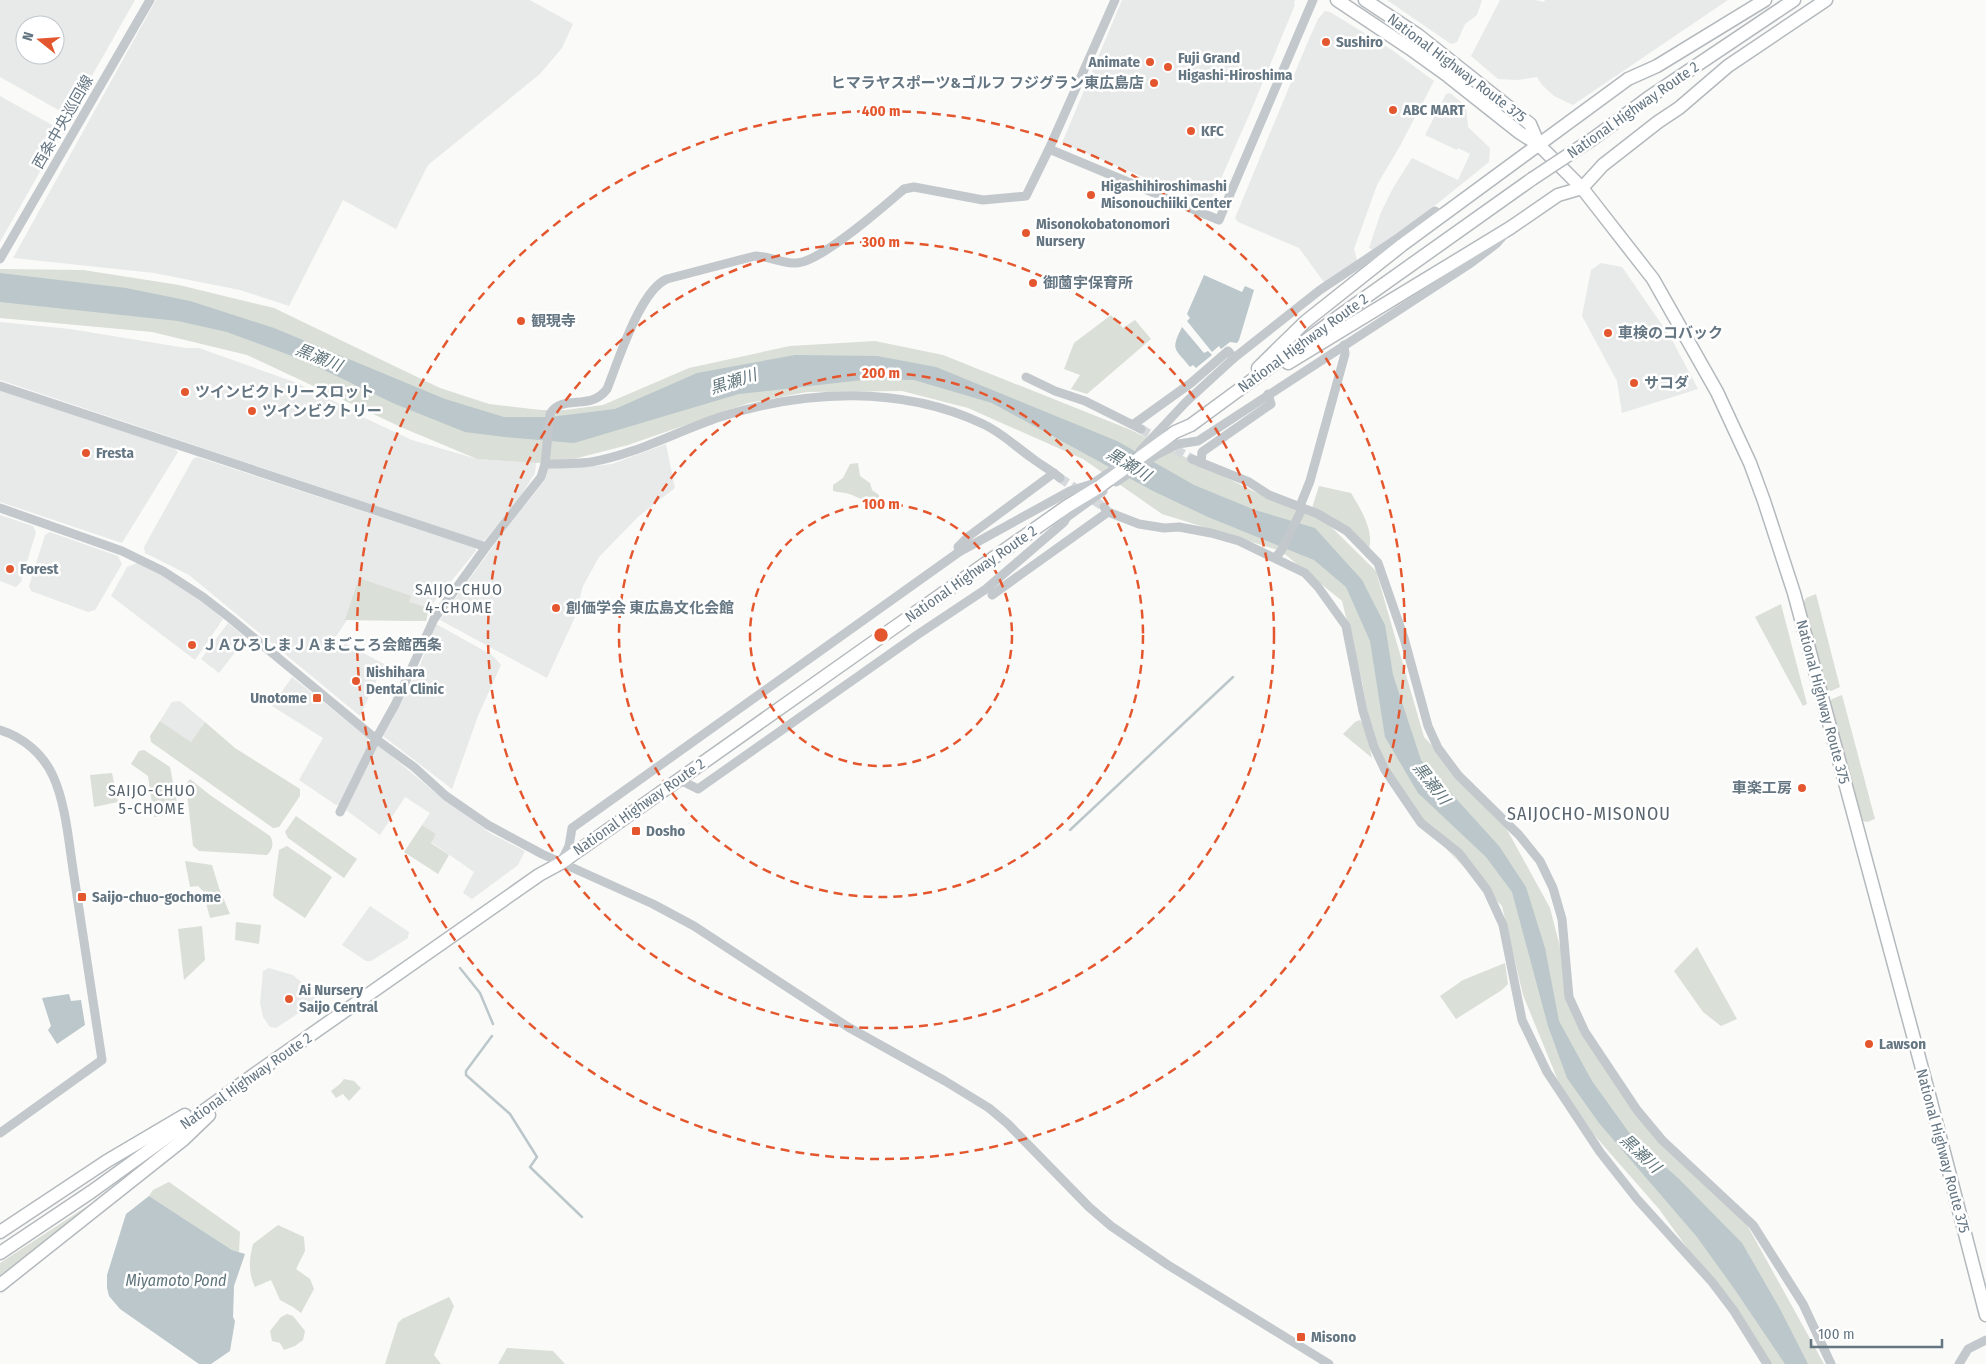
<svg xmlns="http://www.w3.org/2000/svg" width="1986" height="1364" viewBox="0 0 1986 1364" font-family="'Fira Sans Condensed','Noto Sans JP',sans-serif">
<style>
.built{fill:#e8e9e9;fill-rule:evenodd}
.green{fill:#dadfd7}
.water{fill:#bbc7cb}
.lines{fill:none;stroke-linecap:round;stroke-linejoin:round}
.stream{stroke:#bbc7cb;stroke-width:2.5}
.minor-tunnel{stroke:#d5d9db;stroke-width:9;stroke-dasharray:9 4.5;stroke-linecap:butt}
.highway-casing{stroke:#b4b9bd;stroke-width:15}
.minor{stroke:#c3c8cc;stroke-width:9}
.highway{stroke:#fff;stroke-width:12}
.highway-bridge-casing{stroke:#b4b9bd;stroke-width:15;stroke-linecap:butt}
.highway-bridge{stroke:#fff;stroke-width:12}
.ring{fill:none;stroke:#e4572e;stroke-width:2.5;stroke-dasharray:9 6}
.poi-dot{fill:#e4572e;stroke:#fff;stroke-width:2}
.labels{text-anchor:middle;stroke-width:5;stroke-linejoin:round;paint-order:stroke}
.poi-label{font-size:15px;font-weight:bold;fill:#657683;stroke:#fff;text-anchor:start}
.street-label{font-size:15px;fill:#657683;stroke:#fff}
.water-label{font-size:16px;font-style:italic;fill:#60757c;stroke:#fff}
.neighbourhood-label{font-size:16px;letter-spacing:1px;fill:#57646e;stroke:#fff}
.quarter-label{font-size:18px;letter-spacing:1px;fill:#57646e;stroke:#fff}
.centre{fill:#e4572e;stroke:#fff;stroke-width:2.5}
.ring-label{font-size:15px;text-anchor:middle;font-weight:bold;fill:#e4572e;stroke:#fff;stroke-width:5;stroke-linejoin:round;paint-order:stroke}
</style>
<rect width="100%" height="100%" fill="#fafaf8"/>
<g class="built">
<path d="M 0,0 L 135,0 L 69,116 L 0,77 ZM 25,25 L 55,25 L 55,55 L 25,55 Z"/>
<path d="M 156,0 L 530,0 L 573,24 L 562,48 L 540,74 L 428,165 L 396,229 L 343,200 L 289,306 L 240,290 L 154,273 L 13,258 Z"/>
<path d="M 1122,0 L 1295,0 L 1294,4 L 1295,5 L 1250,113 L 1212,199 L 1208,204 L 1062,143 Z"/>
<path d="M 1387,0 L 1482,0 L 1477,15 L 1465,24 L 1457,42 L 1451,44 Z"/>
<path d="M 1500,0 L 1535,0 L 1544,2 L 1545,0 L 1728,0 L 1573,105 L 1554,96 L 1542,85 L 1537,77 L 1518,80 L 1498,79 L 1471,56 Z"/>
<path d="M 1325,11 L 1330,12 L 1392,50 L 1434,81 L 1400,146 L 1377,185 L 1354,249 L 1357,260 L 1356,263 L 1326,285 L 1299,248 L 1238,222 L 1235,218 L 1306,46 L 1318,19 Z"/>
<path d="M 1450,93 L 1466,106 L 1468,127 L 1490,148 L 1489,162 L 1422,216 L 1373,250 L 1369,248 L 1381,212 L 1393,188 L 1412,158 L 1458,180 L 1470,154 L 1458,148 L 1457,150 L 1425,135 L 1446,94 Z"/>
<path d="M 0,96 L 63,131 L 0,242 Z"/>
<path d="M 1601,263 L 1622,267 L 1671,338 L 1698,389 L 1622,413 L 1617,381 L 1582,316 L 1591,270 Z"/>
<path d="M 0,322 L 70,329 L 186,348 L 199,348 L 297,383 L 334,401 L 356,414 L 412,440 L 477,459 L 536,463 L 535,473 L 519,499 L 484,541 L 481,541 L 0,380 Z"/>
<path d="M 0,390 L 174,448 L 178,452 L 122,543 L 0,502 Z"/>
<path d="M 666,444 L 675,488 L 639,516 L 599,557 L 583,586 L 575,617 L 547,678 L 440,620 L 502,534 L 545,480 L 549,466 L 585,467 L 612,464 Z"/>
<path d="M 197,457 L 475,548 L 476,551 L 429,608 L 426,621 L 347,620 L 335,638 L 384,664 L 360,716 L 189,575 L 145,553 L 144,547 L 193,459 Z"/>
<path d="M 0,515 L 33,526 L 36,532 L 21,582 L 16,587 L 0,581 Z"/>
<path d="M 50,532 L 118,556 L 122,564 L 95,610 L 88,612 L 31,591 L 29,586 L 45,535 Z"/>
<path d="M 137,563 L 159,573 L 202,601 L 223,619 L 195,660 L 111,596 L 127,567 Z"/>
<path d="M 228,623 L 246,638 L 219,673 L 201,659 Z"/>
<path d="M 436,624 L 492,655 L 501,665 L 478,716 L 452,789 L 383,736 L 394,717 L 420,665 Z"/>
<path d="M 292,677 L 368,738 L 368,747 L 341,804 L 336,805 L 299,780 L 323,738 L 272,706 Z"/>
<path d="M 180,701 L 205,722 L 191,742 L 160,721 L 172,702 Z"/>
<path d="M 378,745 L 442,798 L 490,833 L 525,851 L 518,865 L 472,899 L 463,893 L 474,872 L 431,842 L 436,834 L 422,825 L 430,813 L 405,797 L 380,835 L 346,810 Z"/>
<path d="M 370,906 L 409,932 L 408,938 L 371,961 L 366,961 L 342,945 Z"/>
<path d="M 269,968 L 293,975 L 317,996 L 317,1001 L 276,1028 L 270,1027 L 263,1017 L 260,1003 L 263,971 Z"/>
</g>
<g class="green">
<path d="M 0,269 L 83,270 L 179,285 L 274,308 L 440,388 L 489,404 L 541,410 L 565,410 L 603,405 L 689,368 L 790,346 L 875,341 L 943,355 L 1131,430 L 1253,491 L 1318,514 L 1376,571 L 1424,737 L 1499,815 L 1550,908 L 1563,959 L 1567,999 L 1587,1034 L 1662,1140 L 1746,1223 L 1824,1364 L 1763,1364 L 1745,1328 L 1659,1209 L 1568,1105 L 1523,995 L 1502,906 L 1421,823 L 1374,747 L 1362,681 L 1342,601 L 1281,551 L 1162,514 L 1083,459 L 968,408 L 902,391 L 807,392 L 749,403 L 628,445 L 570,460 L 536,463 L 477,459 L 403,428 L 247,355 L 152,332 L 0,318 Z"/>
<path d="M 1111,315 L 1123,328 L 1135,320 L 1151,339 L 1087,394 L 1071,389 L 1080,375 L 1064,369 L 1074,343 Z"/>
<path d="M 858,463 L 860,476 L 870,483 L 872,490 L 879,495 L 879,500 L 876,504 C 866,503 859,497 849,494 C 844,492 839,493 833,491 L 833,485 L 843,478 L 850,464 Z"/>
<path d="M 1319,486 L 1351,493 C 1360,508 1376,533 1368,551 L 1312,508 Z"/>
<path d="M 359,578 L 411,596 L 409,602 L 429,608 L 426,621 L 345,620 Z"/>
<path d="M 1816,594 L 1840,687 L 1831,691 L 1826,689 L 1803,603 L 1806,598 Z"/>
<path d="M 1781,604 L 1807,704 L 1803,706 L 1755,617 Z"/>
<path d="M 1842,695 L 1875,819 L 1867,822 L 1860,820 L 1829,704 L 1832,699 Z"/>
<path d="M 1360,720 L 1364,725 L 1372,758 L 1343,734 L 1355,722 Z"/>
<path d="M 160,721 L 191,742 L 205,722 L 235,748 L 300,789 L 300,796 L 279,827 L 273,828 L 151,742 L 150,736 Z"/>
<path d="M 144,750 L 170,767 L 179,813 L 154,817 L 148,776 L 131,764 L 139,751 Z"/>
<path d="M 112,773 L 118,802 L 94,807 L 90,775 Z"/>
<path d="M 190,779 L 210,795 L 270,836 C 274,842 273,850 267,855 L 199,851 L 193,846 L 186,784 Z"/>
<path d="M 296,816 L 357,859 L 344,878 L 288,838 L 285,832 Z"/>
<path d="M 422,825 L 436,834 L 431,843 L 449,855 L 438,874 L 404,852 Z"/>
<path d="M 287,846 L 332,877 L 305,918 L 275,898 L 273,895 L 279,850 Z"/>
<path d="M 185,861 L 212,865 L 219,888 L 230,914 L 210,918 L 203,891 L 198,886 L 190,887 Z"/>
<path d="M 236,922 L 261,925 L 259,944 L 235,940 Z"/>
<path d="M 202,926 L 205,960 L 184,980 L 178,929 Z"/>
<path d="M 1697,947 L 1737,1019 L 1721,1026 L 1703,1012 L 1674,971 Z"/>
<path d="M 1505,963 L 1508,984 L 1502,990 L 1456,1019 L 1440,996 L 1463,980 Z"/>
<path d="M 344,1079 L 354,1081 L 361,1088 L 349,1101 L 343,1094 L 336,1098 L 331,1091 L 340,1084 Z"/>
<path d="M 169,1182 L 240,1232 L 239,1252 L 232,1250 L 149,1196 L 153,1190 Z"/>
<path d="M 92,1203 L 0,1279 L 0,1263 Z"/>
<path d="M 278,1225 L 304,1237 L 305,1251 L 296,1269 L 310,1279 L 314,1289 L 301,1313 L 293,1307 L 280,1300 L 271,1280 L 255,1287 C 248,1272 249,1260 253,1244 Z"/>
<path d="M 449,1297 L 454,1306 L 434,1355 L 441,1364 L 385,1364 L 398,1323 L 402,1319 Z"/>
<path d="M 287,1314 L 293,1316 L 305,1331 L 303,1340 L 295,1346 L 284,1350 L 280,1343 L 272,1341 L 270,1331 L 281,1317 Z"/>
<path d="M 507,1348 L 553,1351 L 565,1364 L 498,1364 Z"/>
</g>
<g class="water">
<path d="M 0,273 L 126,288 L 190,301 L 274,328 L 445,399 L 504,417 L 550,417 L 615,409 L 697,373 L 795,355 L 877,356 L 936,367 L 1117,441 L 1194,485 L 1255,510 L 1315,528 L 1362,580 L 1385,625 L 1393,675 L 1421,760 L 1499,846 L 1526,887 L 1545,948 L 1559,1021 L 1592,1081 L 1633,1138 L 1679,1179 L 1742,1243 L 1780,1309 L 1808,1364 L 1785,1364 L 1733,1287 L 1697,1237 L 1599,1123 L 1567,1078 L 1548,1026 L 1512,892 L 1486,857 L 1418,793 L 1385,737 L 1370,641 L 1346,587 L 1314,560 L 1208,517 L 1153,491 L 992,403 L 914,380 L 871,379 L 739,394 L 574,443 L 505,437 L 465,432 L 395,404 L 303,360 L 227,332 L 178,321 L 0,302 Z"/>
<path d="M 1204,275 L 1242,292 L 1245,286 L 1254,290 L 1239,340 L 1237,343 L 1230,342 L 1221,349 L 1219,346 L 1212,352 L 1187,321 L 1190,318 L 1187,314 Z"/>
<path d="M 1182,327 L 1204,353 L 1208,351 L 1212,355 L 1196,368 L 1193,365 L 1190,367 C 1175,348 1170,351 1182,327 Z"/>
<path d="M 69,994 L 71,1001 L 81,1000 L 85,1025 L 57,1044 L 48,1030 L 51,1026 L 42,998 Z"/>
<path d="M 149,1196 L 232,1250 L 245,1254 L 234,1286 L 233,1317 L 235,1321 L 230,1351 L 211,1364 L 199,1364 L 120,1309 L 109,1296 L 107,1288 L 107,1275 L 126,1214 Z"/>
</g>
<g class="lines">
<g class="stream">
<path d="M 1070,830 L 1233,677"/>
<path d="M 460,968 L 480,993 L 493,1024"/>
<path d="M 492,1036 L 466,1071 L 466,1075 L 510,1114 L 537,1157 L 530,1167 L 582,1217"/>
</g>
<g class="minor-tunnel">
<path d="M 1141,429 L 1192,459"/>
<path d="M 1060,478 L 1104,507"/>
</g>
<defs>
<g id="highway">
<path d="M 1337,0 L 1409,48 L 1448,76 L 1520,133 L 1539,145 L 1582,188 L 1653,279 L 1717,392 L 1750,463 L 1764,501 L 1794,593 L 1931,1102 L 1986,1315"/>
<path d="M 1365,0 L 1418,35 L 1530,124 L 1539,145"/>
<path d="M 1594,138 L 1648,98 L 1794,0"/>
<path d="M 1288,363 L 1510,228 L 1558,195 L 1582,188 L 1603,165 L 1658,122 L 1679,108 L 1728,66 L 1826,0"/>
<path d="M 1258,368 L 1305,322 L 1402,245 L 1628,79 L 1657,66 L 1765,0"/>
<path d="M 0,1232 L 107,1161 L 185,1115"/>
<path d="M 0,1253 L 91,1192 L 252,1076 L 539,875 L 561,863 L 885,634 L 1066,507 L 1099,487 L 1175,432 L 1191,425 L 1342,314 L 1532,179"/>
<path d="M 0,1285 L 184,1139 L 209,1115"/>
</g>
</defs>
<use href="#highway" class="highway-casing"/>
<g class="minor">
<path d="M 1049,149 L 1219,220 L 1313,0"/>
<path d="M 0,259 L 150,0"/>
<path d="M 1026,377 L 1055,391 L 1085,401 L 1141,429"/>
<path d="M 0,386 L 486,547"/>
<path d="M 1134,424 L 1191,383 L 1228,351 L 1234,358"/>
<path d="M 1140,451 L 1186,402 L 1234,358 L 1320,290 L 1398,238 L 1435,211 L 1441,215"/>
<path d="M 1192,459 L 1249,482 L 1269,495 L 1318,514 L 1347,531 L 1378,563 L 1404,638 L 1428,726 L 1438,748 L 1458,775 L 1519,835 L 1540,861 L 1553,888 L 1562,919 L 1569,997 L 1585,1032 L 1637,1110 L 1662,1140 L 1753,1225 L 1803,1304 L 1831,1364"/>
<path d="M 1201,463 L 1202,452 L 1271,404 L 1268,394"/>
<path d="M 545,464 C 560,464 576,464 591,462 C 634,455 678,431 720,417 C 805,390 901,385 983,424 C 1001,432 1016,447 1032,458 C 1041,465 1052,471 1060,478"/>
<path d="M 1116,482 L 1156,455 L 1178,444 L 1198,441 L 1471,263 L 1496,244 L 1504,235"/>
<path d="M 1104,507 L 1108,512 L 1139,524 L 1164,528 L 1179,527 L 1211,533 L 1239,541 L 1305,573 L 1318,587 L 1346,626 L 1363,711 L 1374,747 L 1385,770 L 1421,823 L 1459,853 L 1487,890 L 1503,925 L 1522,1020 L 1547,1072 L 1600,1152 L 1637,1199 L 1712,1282 L 1734,1311 L 1767,1364"/>
<path d="M 0,508 L 122,551 L 163,571 L 203,597 L 230,618 L 376,739 L 414,767 L 446,796 L 488,825 L 542,854 L 653,904 L 694,926 L 848,1027 L 945,1081 L 989,1108 L 1008,1124 L 1089,1207 L 1111,1226 L 1168,1265 L 1329,1364"/>
<path d="M 959,552 L 958,547 L 969,536 L 1054,473"/>
<path d="M 1275,558 L 1281,551 L 1301,511 L 1300,506 L 1310,481 L 1345,354 L 1344,345"/>
<path d="M 992,595 L 1108,512"/>
<path d="M 0,730 C 23,737 43,754 53,776 C 66,804 69,845 74,876 C 83,937 93,999 102,1060 L 0,1133"/>
<path d="M 678,779 L 698,789 L 917,635 L 986,589 L 1064,522 L 1067,517 L 1103,491"/>
<path d="M 340,812 L 376,739 L 395,705 L 434,619 L 486,547 L 541,477 L 545,464 L 550,414 C 563,393 590,412 607,389 C 618,362 640,290 667,279 L 755,256 C 769,256 783,264 797,263 C 822,261 883,207 904,189 L 914,187 L 983,200 L 1026,196 L 1049,149 L 1115,0"/>
<path d="M 562,860 L 569,846 L 572,828 L 959,552 L 1070,491 L 1092,484 L 1113,470"/>
<path d="M 1959,1364 L 1968,1349 L 1986,1340"/>
</g>
<use href="#highway" class="highway"/>
<defs>
<path id="highway-bridge" d="M 1532,179 L 1594,138"/>
</defs>
<use href="#highway-bridge" class="highway-bridge-casing"/>
<use href="#highway-bridge" class="highway-bridge"/>
</g>
<g class="ring">
<circle cx="881" cy="635" r="131"/>
<circle cx="881" cy="635" r="262"/>
<circle cx="881" cy="635" r="393"/>
<circle cx="881" cy="635" r="524"/>
</g>
<g class="poi-dot">
<circle cx="1326" cy="42" r="5"/>
<circle cx="1150" cy="62" r="5"/>
<circle cx="1168" cy="67" r="5"/>
<circle cx="1154" cy="83" r="5"/>
<circle cx="1393" cy="110" r="5"/>
<circle cx="1191" cy="131" r="5"/>
<circle cx="1091" cy="195" r="5"/>
<circle cx="1026" cy="233" r="5"/>
<circle cx="1033" cy="283" r="5"/>
<circle cx="521" cy="321" r="5"/>
<circle cx="1608" cy="333" r="5"/>
<circle cx="1634" cy="383" r="5"/>
<circle cx="185" cy="392" r="5"/>
<circle cx="252" cy="411" r="5"/>
<circle cx="86" cy="453" r="5"/>
<circle cx="10" cy="569" r="5"/>
<circle cx="556" cy="608" r="5"/>
<circle cx="192" cy="645" r="5"/>
<circle cx="356" cy="681" r="5"/>
<rect x="312" y="693" width="10" height="10" rx="2.5"/>
<circle cx="1802" cy="788" r="5"/>
<rect x="631" y="826" width="10" height="10" rx="2.5"/>
<rect x="77" y="892" width="10" height="10" rx="2.5"/>
<circle cx="289" cy="999" r="5"/>
<circle cx="1869" cy="1044" r="5"/>
<rect x="1296" y="1332" width="10" height="10" rx="2.5"/>
</g>
<g class="labels">
<g class="poi-label">
<text x="1336" y="47">Sushiro</text>
<text x="1178" y="63">Fuji Grand<tspan x="1178" dy="17">Higashi-Hiroshima</tspan></text>
<text x="1140" y="67" text-anchor="end">Animate</text>
<text x="1144" y="88" text-anchor="end">ヒマラヤスポーツ&amp;ゴルフ フジグラン東広島店</text>
<text x="1403" y="115">ABC MART</text>
<text x="1201" y="136">KFC</text>
<text x="1101" y="191">Higashihiroshimashi<tspan x="1101" dy="17">Misonouchiiki Center</tspan></text>
<text x="1036" y="229">Misonokobatonomori<tspan x="1036" dy="17">Nursery</tspan></text>
<text x="1043" y="288">御薗宇保育所</text>
<text x="531" y="326">観現寺</text>
<text x="1618" y="338">車検のコバック</text>
<text x="1644" y="388">サコダ</text>
<text x="195" y="397">ツインビクトリースロット</text>
<text x="262" y="416">ツインビクトリー</text>
<text x="96" y="458">Fresta</text>
<text x="20" y="574">Forest</text>
<text x="566" y="613">創価学会 東広島文化会館</text>
<text x="202" y="650">ＪＡひろしまＪＡまごころ会館西条</text>
<text x="366" y="677">Nishihara<tspan x="366" dy="17">Dental Clinic</tspan></text>
<text x="307" y="703" text-anchor="end">Unotome</text>
<text x="1792" y="793" text-anchor="end">車楽工房</text>
<text x="646" y="836">Dosho</text>
<text x="92" y="902">Saijo-chuo-gochome</text>
<text x="299" y="995">Ai Nursery<tspan x="299" dy="17">Saijo Central</tspan></text>
<text x="1879" y="1049">Lawson</text>
<text x="1311" y="1342">Misono</text>
</g>
<g class="street-label">
<text transform="translate(1457 68) rotate(37)" y="5">National Highway Route 375</text>
<text transform="translate(1633 110) rotate(-35)" y="5">National Highway Route 2</text>
<text transform="translate(63 122) rotate(-60)" y="5">西条中央巡回線</text>
<text transform="translate(1303 343) rotate(-36)" y="5">National Highway Route 2</text>
<text transform="translate(971 574) rotate(-35)" y="5">National Highway Route 2</text>
<text transform="translate(1823 702) rotate(75)" y="5">National Highway Route 375</text>
<text transform="translate(639 807) rotate(-35)" y="5">National Highway Route 2</text>
<text transform="translate(246 1081) rotate(-35)" y="5">National Highway Route 2</text>
<text transform="translate(1943 1151) rotate(75)" y="5">National Highway Route 375</text>
</g>
<g class="water-label">
<text transform="translate(319 357) rotate(22)" y="6">黒瀬川</text>
<text transform="translate(733 381) rotate(-18)" y="6">黒瀬川</text>
<text transform="translate(1129 464) rotate(31)" y="6">黒瀬川</text>
<text transform="translate(1432 783) rotate(52)" y="6">黒瀬川</text>
<text transform="translate(1641 1153) rotate(43)" y="6">黒瀬川</text>
<text x="176" y="1286">Miyamoto Pond</text>
</g>
<g class="neighbourhood-label">
<text x="459" y="595">SAIJO-CHUO<tspan x="459" dy="18">4-CHOME</tspan></text>
<text x="152" y="796">SAIJO-CHUO<tspan x="152" dy="18">5-CHOME</tspan></text>
</g>
<g class="quarter-label">
<text x="1589" y="820">SAIJOCHO-MISONOU</text>
</g>
</g>
<circle cx="881" cy="635" r="8" class="centre"/>
<g class="ring-label">
<text x="881" y="116">400 m</text>
<text x="881" y="247">300 m</text>
<text x="881" y="378">200 m</text>
<text x="881" y="509">100 m</text>
</g>
<g transform="translate(40 40) rotate(287)"><circle r="24" fill="#ffffff" stroke="#c1c8cd"/>
<path d="M0-4L9 19L0 12L-9 19Z" fill="#e4572e"/>
<text y="-8" font-size="14" font-weight="bold" text-anchor="middle" fill="#657683">N</text>
</g>
<path d="M1811 1339v8h131v-8" fill="none" stroke="#657683" stroke-width="2.5"/>
<text x="1818" y="1339" font-size="15" fill="#657683" stroke="#ffffff" stroke-width="4" paint-order="stroke">100 m</text>
</svg>
